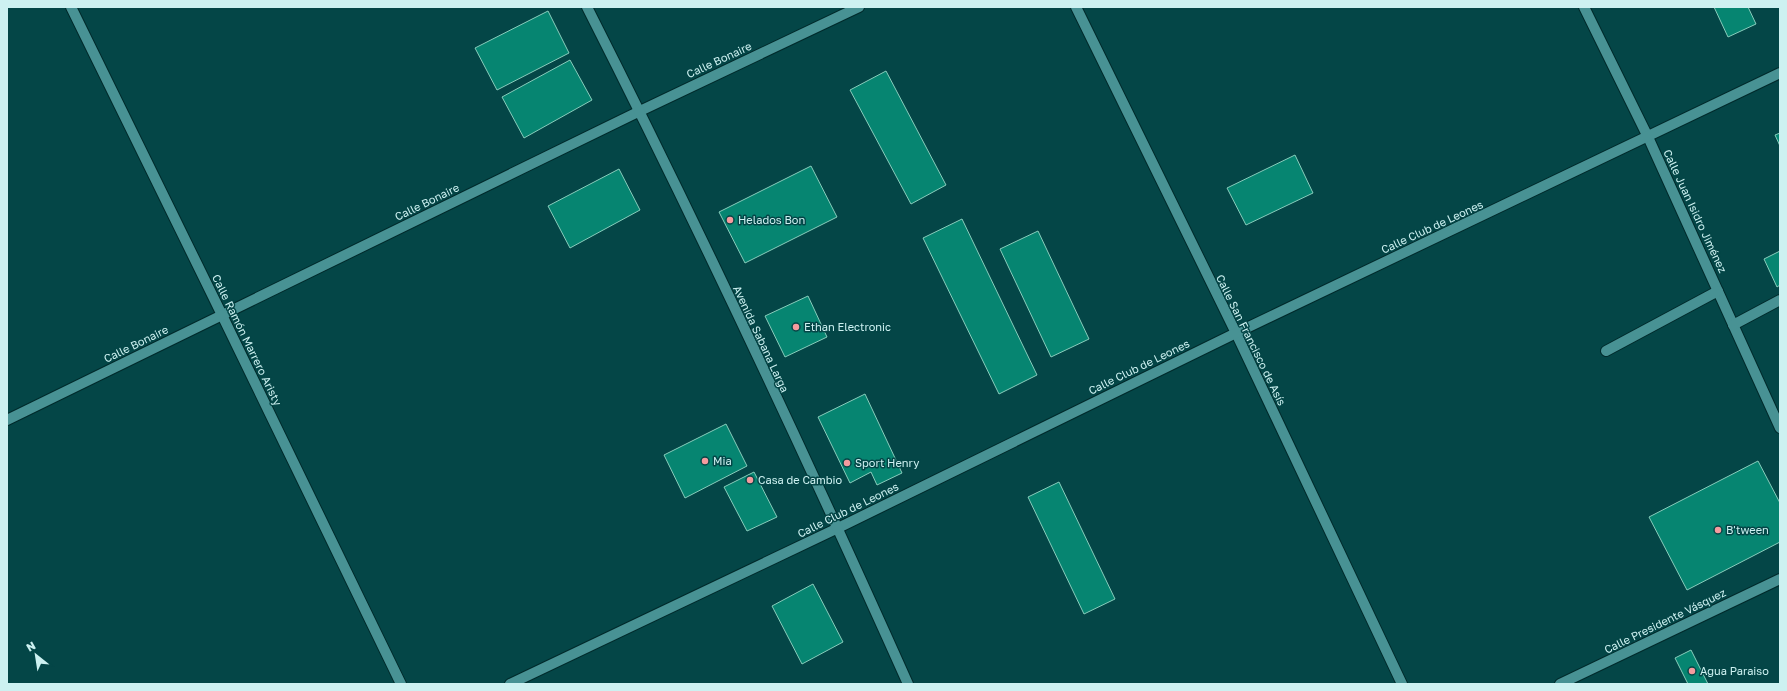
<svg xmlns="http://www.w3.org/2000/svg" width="1787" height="691" viewBox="0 0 1787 691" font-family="'Golos Text',sans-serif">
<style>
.building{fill:#068571;stroke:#88cdbc}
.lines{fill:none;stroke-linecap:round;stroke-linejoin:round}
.minor-casing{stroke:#002a2b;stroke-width:12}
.tertiary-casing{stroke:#002a2b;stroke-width:12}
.secondary-casing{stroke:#002a2b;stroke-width:12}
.minor{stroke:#489294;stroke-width:10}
.tertiary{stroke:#489294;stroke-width:10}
.secondary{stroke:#489294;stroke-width:10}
.poi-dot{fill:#f59b9e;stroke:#044647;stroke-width:1.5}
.labels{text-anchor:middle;stroke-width:3;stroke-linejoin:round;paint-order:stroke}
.street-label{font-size:11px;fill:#cdf1f1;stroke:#044647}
.poi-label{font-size:11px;fill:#cdf1f1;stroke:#044647;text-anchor:start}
</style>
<rect width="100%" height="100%" fill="#044647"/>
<g class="building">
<path d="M 1714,7 L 1748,7 L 1756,24 L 1728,37 Z"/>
<path d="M 548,11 L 569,53 L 497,90 L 475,48 Z"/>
<path d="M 570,60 L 592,100 L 524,138 L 502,97 Z"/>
<path d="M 886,71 L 946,185 L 911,204 L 850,90 Z"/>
<path d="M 1780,133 L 1780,146 L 1775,135 Z"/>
<path d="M 1295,155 L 1313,193 L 1246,225 L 1227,188 Z"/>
<path d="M 811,166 L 837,217 L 745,263 L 719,212 Z"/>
<path d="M 619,169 L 640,210 L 570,248 L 548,206 Z"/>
<path d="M 962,219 L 1037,375 L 999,394 L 923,238 Z"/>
<path d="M 1038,231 L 1089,339 L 1051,357 L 1000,249 Z"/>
<path d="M 1780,251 L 1780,285 L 1777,287 L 1764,259 Z"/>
<path d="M 808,296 L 827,337 L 785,357 L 765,316 Z"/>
<path d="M 865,394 L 902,473 L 877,485 L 871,472 L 850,483 L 818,417 Z"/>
<path d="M 726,424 L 747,466 L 685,498 L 664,455 Z"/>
<path d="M 1758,461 L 1780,503 L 1780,542 L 1687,590 L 1649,517 Z"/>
<path d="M 754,472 L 777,517 L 747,531 L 724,487 Z"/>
<path d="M 1059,482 L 1115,599 L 1084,614 L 1028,497 Z"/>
<path d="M 813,584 L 843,642 L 802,664 L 772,606 Z"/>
<path d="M 1691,650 L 1708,684 L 1688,684 L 1675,658 Z"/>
</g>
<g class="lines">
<defs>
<g id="minor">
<path d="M 71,7 L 222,315 L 401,684"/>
<path d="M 1076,7 L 1236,333 L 1402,684"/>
<path d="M 1584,7 L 1648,137 L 1780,428"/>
<path d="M 1733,325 L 1780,300"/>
<path d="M 1606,351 L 1718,291"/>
<path d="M 7,420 L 640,111 L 859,7"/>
<path d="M 510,684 L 838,528 L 1236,333 L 1780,73"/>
</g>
<path id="tertiary" d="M 1560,684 L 1780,579"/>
<path id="secondary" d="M 587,7 C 700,230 806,456 908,684"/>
</defs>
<use href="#minor" class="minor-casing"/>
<use href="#tertiary" class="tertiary-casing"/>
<use href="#secondary" class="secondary-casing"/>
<use href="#minor" class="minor"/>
<use href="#tertiary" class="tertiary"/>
<use href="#secondary" class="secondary"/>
</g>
<g class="poi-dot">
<circle cx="730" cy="220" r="4"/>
<circle cx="796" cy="327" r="4"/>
<circle cx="705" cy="461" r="4"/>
<circle cx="847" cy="463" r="4"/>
<circle cx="750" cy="480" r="4"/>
<circle cx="1718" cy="530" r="4"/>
<circle cx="1692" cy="671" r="4"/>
</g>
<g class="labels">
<g class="street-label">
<text transform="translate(719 60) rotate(-25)" y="4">Calle Bonaire</text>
<text transform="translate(427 202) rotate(-26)" y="4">Calle Bonaire</text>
<text transform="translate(1695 211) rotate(65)" y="4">Calle Juan Isidro Jiménez</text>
<text transform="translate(1432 227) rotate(-25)" y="4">Calle Club de Leones</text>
<text transform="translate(761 339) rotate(65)" y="4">Avenida Sabana Larga</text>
<text transform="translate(247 340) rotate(64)" y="4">Calle Ramón Marrero Aristy</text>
<text transform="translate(1251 340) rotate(64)" y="4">Calle San Francisco de Asís</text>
<text transform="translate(136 344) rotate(-26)" y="4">Calle Bonaire</text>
<text transform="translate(1139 367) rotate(-26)" y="4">Calle Club de Leones</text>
<text transform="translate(848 510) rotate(-26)" y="4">Calle Club de Leones</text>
<text transform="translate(1665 621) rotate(-26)" y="4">Calle Presidente Vásquez</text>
</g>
<g class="poi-label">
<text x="738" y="224">Helados Bon</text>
<text x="804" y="331">Ethan Electronic</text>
<text x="713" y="465">Mia</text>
<text x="855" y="467">Sport Henry</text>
<text x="758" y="484">Casa de Cambio</text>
<text x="1726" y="534">B'tween</text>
<text x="1700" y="675">Agua Paraiso</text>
</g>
</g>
<rect width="1787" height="691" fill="none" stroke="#cdf1f1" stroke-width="16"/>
<g transform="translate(36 655) rotate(330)" stroke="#044647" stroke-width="3" paint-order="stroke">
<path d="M0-3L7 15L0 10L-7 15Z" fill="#cdf1f1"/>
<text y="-6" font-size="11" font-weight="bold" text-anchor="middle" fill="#cdf1f1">N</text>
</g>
</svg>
